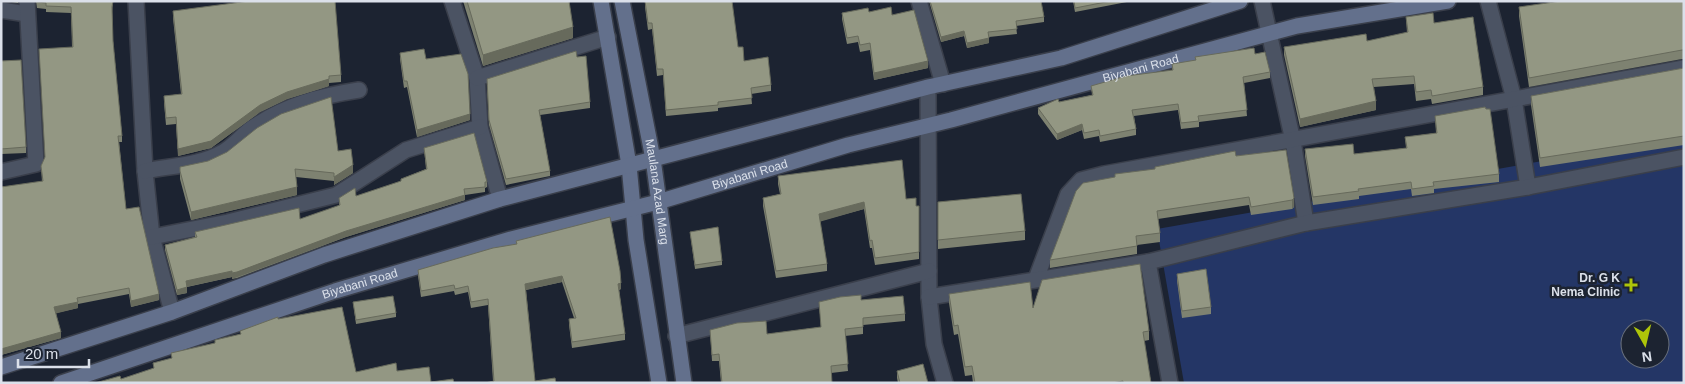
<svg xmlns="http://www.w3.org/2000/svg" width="1685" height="384" viewBox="0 0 1685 384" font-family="Arial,sans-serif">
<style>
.green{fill:#243666;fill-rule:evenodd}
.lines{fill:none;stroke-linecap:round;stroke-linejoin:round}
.street-casing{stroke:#3a3f4b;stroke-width:18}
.secondary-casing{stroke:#3a3f4b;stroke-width:18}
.street{stroke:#4b5363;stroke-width:15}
.secondary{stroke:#63708c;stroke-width:15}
.wall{fill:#7e8271}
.shaded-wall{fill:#676a5c}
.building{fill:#939783;stroke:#676a5c}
.poi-dot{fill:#aec509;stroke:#1c2331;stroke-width:2}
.labels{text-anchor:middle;stroke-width:5;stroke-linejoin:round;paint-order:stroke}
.street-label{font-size:12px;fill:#dbe0ea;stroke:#1c2331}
.poi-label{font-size:12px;font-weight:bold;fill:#dbe0ea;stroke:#1c2331;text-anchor:end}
</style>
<rect width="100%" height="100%" fill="#1c2331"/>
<path class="green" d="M 1684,136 L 1684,383 L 1184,383 L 1157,229 ZM 1630,329 L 1660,329 L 1660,359 L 1630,359 Z"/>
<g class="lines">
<defs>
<g id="street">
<path d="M 136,1 L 145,171 L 152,237 L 172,312"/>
<path d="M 452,1 L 477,78 L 480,127 L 500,199"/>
<path d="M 919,1 L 943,84"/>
<path d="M 1262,1 L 1293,141 L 1306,223"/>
<path d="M 1488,1 L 1514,99 L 1528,187"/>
<path d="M 1,10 L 27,14"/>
<path d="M 477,78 L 608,37"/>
<path d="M 928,87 L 929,297 L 934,344 L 945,383"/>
<path d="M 145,171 C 169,166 202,165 223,152 C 234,146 242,135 252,128 C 285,105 320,96 359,90"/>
<path d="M 1,172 L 36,164 L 27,1"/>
<path d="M 152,237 L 228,222 L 336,195 L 406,150 L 480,127"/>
<path d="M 1148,262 L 1170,383"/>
<path d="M 1036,279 L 1068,194 L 1081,180 L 1104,174 L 1684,68"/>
<path d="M 929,297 L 1148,262 L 1306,223 L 1528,187 L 1684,157"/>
<path d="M 676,336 L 929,271"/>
</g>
<g id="secondary">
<path d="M 601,1 L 629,165 L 636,240 L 659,383"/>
<path id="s1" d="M 622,1 L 653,159 L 684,383"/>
<path d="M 1,367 L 172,312 L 324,255 L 500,199 L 928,87 L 1061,58 L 1240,1"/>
<path id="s2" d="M 61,383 L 335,291 L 511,239 L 658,202 L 848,145 L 951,120 L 1297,26 L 1448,1"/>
</g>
</defs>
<use href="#street" class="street-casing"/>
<use href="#secondary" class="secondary-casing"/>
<use href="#street" class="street"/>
<use href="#secondary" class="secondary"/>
</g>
<g class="wall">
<path d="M 5,1 L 18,1 L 18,3 Z"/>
<path d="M 36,1 L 113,1 L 112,12 L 113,41 L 122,136 L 122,142 L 119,142 L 126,209 L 159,300 L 131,307 L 129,294 L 78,304 L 78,308 L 56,313 L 61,338 L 1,355 L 1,187 L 42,182 L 41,166 L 45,158 L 72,47 L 71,13 L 46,12 L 46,9 L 37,8 Z"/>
<path d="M 463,1 L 569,1 L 573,38 L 483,66 Z"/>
<path d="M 645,1 L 738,47 L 744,61 L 771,85 L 771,91 L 751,94 L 752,104 L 718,108 L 718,111 L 666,116 L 663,75 L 657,76 L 652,29 L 648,30 L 645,7 Z"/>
<path d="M 929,1 L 1041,1 L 1044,17 L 1044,22 L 1016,26 L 1017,34 L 989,37 L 989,43 L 967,48 L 964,36 L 941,42 Z"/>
<path d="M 1073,1 L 1132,1 L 1075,12 Z"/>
<path d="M 1684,1 L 1684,59 L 1682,59 L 1529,87 L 1519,16 L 1519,7 Z"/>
<path d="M 173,11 L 341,75 L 341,82 L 329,83 L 329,86 L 287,99 L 260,112 L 211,148 L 178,156 L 176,124 L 166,125 L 164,103 L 164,96 L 181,94 L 173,18 Z"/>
<path d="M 869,12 L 892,15 L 928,68 L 874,80 L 870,50 L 860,52 L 858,42 L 847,44 L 842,19 L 842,13 Z"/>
<path d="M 1406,17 L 1434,23 L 1483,87 L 1483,95 L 1432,104 L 1431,99 L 1416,101 L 1414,84 L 1374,87 L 1376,110 L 1300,127 L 1284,55 L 1284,47 L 1367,41 L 1407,33 Z"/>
<path d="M 400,53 L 426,59 L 470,120 L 417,137 L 407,87 L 404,88 L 400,59 Z"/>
<path d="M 1255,54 L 1270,72 L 1270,78 L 1244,83 L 1247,116 L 1199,122 L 1199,127 L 1181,129 L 1178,110 L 1134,116 L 1136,129 L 1136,135 L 1100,142 L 1099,136 L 1084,139 L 1082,130 L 1057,140 L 1038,114 L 1038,108 L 1059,102 L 1092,95 L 1091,86 L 1172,70 L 1172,64 Z"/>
<path d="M 577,57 L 590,102 L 590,108 L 540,115 L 550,171 L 550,176 L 506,185 L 489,125 L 487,85 Z"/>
<path d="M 1,61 L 26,147 L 26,153 L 1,154 Z"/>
<path d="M 1684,68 L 1684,145 L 1540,167 L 1531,105 L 1531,96 Z"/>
<path d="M 1435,116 L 1499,174 L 1499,182 L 1434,189 L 1434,193 L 1412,196 L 1411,189 L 1359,196 L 1359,199 L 1313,205 L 1305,156 L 1305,149 L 1354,154 L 1406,148 L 1405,137 L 1436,133 Z"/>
<path d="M 424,148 L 487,182 L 487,187 L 485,188 L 485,192 L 465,195 L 465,200 L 346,237 L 237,278 L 232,279 L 232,277 L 187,287 L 187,293 L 177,295 L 165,250 L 165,245 L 195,237 L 195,232 L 300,219 L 339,206 L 339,198 L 356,196 L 401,182 L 401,179 L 426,169 Z"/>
<path d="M 1286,150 L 1294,207 L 1292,209 L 1251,215 L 1249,205 L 1158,219 L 1160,233 L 1160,242 L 1137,245 L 1137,254 L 1050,268 L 1050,260 L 1115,178 L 1155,169 L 1236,156 Z"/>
<path d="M 338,151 L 353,173 L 334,185 L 334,181 L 296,177 L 297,195 L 191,220 L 180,179 L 180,167 Z"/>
<path d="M 778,176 L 906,199 L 916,206 L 919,206 L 919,259 L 875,265 L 872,248 L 870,248 L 864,209 L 820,221 L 827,264 L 827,271 L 776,278 L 763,206 L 763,198 L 780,194 L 778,184 Z"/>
<path d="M 938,202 L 1025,231 L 1025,240 L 938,249 Z"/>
<path d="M 690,232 L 722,261 L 722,265 L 695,269 Z"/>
<path d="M 516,241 L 621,289 L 619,290 L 625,334 L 625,340 L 572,348 L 569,325 L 569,319 L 574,318 L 562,282 L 526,290 L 535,381 L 493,381 L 488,305 L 471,308 L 468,292 L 455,295 L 454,291 L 421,297 L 418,276 L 418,270 L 516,244 Z"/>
<path d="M 1177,274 L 1211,307 L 1211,314 L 1182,318 L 1177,281 Z"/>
<path d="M 949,294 L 1033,308 L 1149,331 L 1149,340 L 1144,341 L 1151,383 L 973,383 L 972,375 L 965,376 L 958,334 L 954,335 L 949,303 Z"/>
<path d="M 861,300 L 905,314 L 905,321 L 863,325 L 863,334 L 845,336 L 848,371 L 831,373 L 832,383 L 721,383 L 719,361 L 712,361 L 710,330 L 767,334 L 821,327 L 819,302 Z"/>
<path d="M 353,302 L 396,313 L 396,317 L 356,324 Z"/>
<path d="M 897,371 L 928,383 L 898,383 L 897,378 Z"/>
</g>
<g class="shaded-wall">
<path d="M 573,27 L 573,38 L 483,66 L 483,55 Z"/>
<path d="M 964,31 L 964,36 L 941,42 L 941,37 Z"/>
<path d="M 989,38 L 989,43 L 967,48 L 967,43 Z"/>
<path d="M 928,61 L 928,68 L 874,80 L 874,73 Z"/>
<path d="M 329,79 L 329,86 L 287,99 L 260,112 L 211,148 L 178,156 L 178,149 L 260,105 L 287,92 Z"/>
<path d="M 1376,101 L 1376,110 L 1300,127 L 1300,119 Z"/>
<path d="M 470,114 L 470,120 L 417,137 L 417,130 Z"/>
<path d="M 1082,124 L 1082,130 L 1057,140 L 1057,134 Z"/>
<path d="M 353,165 L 353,173 L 334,185 L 334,177 Z"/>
<path d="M 297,187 L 297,195 L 191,220 L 191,212 Z"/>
<path d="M 465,195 L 465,200 L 346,237 L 232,279 L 232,273 L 346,231 Z"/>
<path d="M 1294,198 L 1294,207 L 1292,209 L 1292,200 Z"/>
<path d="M 864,202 L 864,209 L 819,222 L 819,214 Z"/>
<path d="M 232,271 L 232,277 L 186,287 L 186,281 Z"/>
<path d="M 562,276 L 562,282 L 525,290 L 525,284 Z"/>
<path d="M 621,283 L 621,289 L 618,290 L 618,284 Z"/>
<path d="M 187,287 L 187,293 L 177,295 L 177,290 Z"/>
<path d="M 159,294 L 159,300 L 131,307 L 131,301 Z"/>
<path d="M 78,302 L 78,308 L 54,314 L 54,307 Z"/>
<path d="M 61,332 L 61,338 L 1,355 L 1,349 Z"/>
</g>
<g class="building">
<path d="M 37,1 L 113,1 L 112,7 L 113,41 L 122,136 L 118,136 L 126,209 L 139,207 L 159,294 L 131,301 L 129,288 L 77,298 L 78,302 L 54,307 L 61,332 L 1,349 L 1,187 L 43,181 L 41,166 L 45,157 L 39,49 L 73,47 L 71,7 L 46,6 L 46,3 L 37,2 Z"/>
<path d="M 249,1 L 335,1 L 341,75 L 329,76 L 329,79 L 287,92 L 260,105 L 211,141 L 178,149 L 176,117 L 166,118 L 164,96 L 182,94 L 173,11 Z"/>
<path d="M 467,1 L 569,1 L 573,27 L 483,55 Z"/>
<path d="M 645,1 L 732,1 L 738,47 L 743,47 L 744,61 L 768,57 L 771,85 L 751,88 L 752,98 L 718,102 L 718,105 L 666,110 L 663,69 L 657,69 L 652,23 L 648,23 Z"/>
<path d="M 930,1 L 1041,1 L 1044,17 L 1016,21 L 1017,29 L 988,32 L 989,38 L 967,43 L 964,31 L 941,37 Z"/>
<path d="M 1074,1 L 1111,1 L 1075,8 Z"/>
<path d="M 1561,1 L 1684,1 L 1684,50 L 1682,50 L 1529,78 L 1519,7 Z"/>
<path d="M 891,7 L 892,15 L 914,10 L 928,61 L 874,73 L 870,43 L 860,45 L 858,36 L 847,38 L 842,13 L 868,8 L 869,12 Z"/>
<path d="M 1433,13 L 1434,23 L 1473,17 L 1483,87 L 1432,96 L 1431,90 L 1416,92 L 1414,76 L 1372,79 L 1376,101 L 1300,119 L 1284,47 L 1366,34 L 1367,41 L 1408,32 L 1406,17 Z"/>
<path d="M 1254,48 L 1255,54 L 1265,52 L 1270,72 L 1243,77 L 1247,110 L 1198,116 L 1199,121 L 1181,123 L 1178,104 L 1132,110 L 1136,129 L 1100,136 L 1099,130 L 1084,133 L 1082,124 L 1057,134 L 1038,108 L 1058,99 L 1059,102 L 1093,95 L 1091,86 L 1126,76 L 1173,70 L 1172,64 L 1196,60 L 1195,57 Z"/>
<path d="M 424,49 L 426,59 L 461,54 L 468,74 L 470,114 L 417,130 L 407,81 L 404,81 L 400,53 Z"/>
<path d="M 576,51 L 577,57 L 586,56 L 590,102 L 539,110 L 550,171 L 506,179 L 489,120 L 487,79 Z"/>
<path d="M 21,60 L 26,147 L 1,149 L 1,61 Z"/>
<path d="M 1684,68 L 1684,136 L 1540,158 L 1531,96 Z"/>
<path d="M 331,97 L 338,151 L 351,149 L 353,165 L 334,177 L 334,173 L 295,169 L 297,187 L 191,212 L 180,171 L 180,167 L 208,161 L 227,152 L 257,128 L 281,114 Z"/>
<path d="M 1485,107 L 1486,109 L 1490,109 L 1499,174 L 1433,182 L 1434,186 L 1412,189 L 1411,182 L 1358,189 L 1359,191 L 1313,197 L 1305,149 L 1353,144 L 1354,154 L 1407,148 L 1405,137 L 1437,133 L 1435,116 Z"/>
<path d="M 474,133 L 487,182 L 485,182 L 485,187 L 464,189 L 465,195 L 346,231 L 237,272 L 232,273 L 232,271 L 186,281 L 187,287 L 177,290 L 165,245 L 197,237 L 195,232 L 299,208 L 300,219 L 340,205 L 339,198 L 355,188 L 356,196 L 401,181 L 401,179 L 427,169 L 424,148 Z"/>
<path d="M 1286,150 L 1294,198 L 1292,200 L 1251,207 L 1249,197 L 1157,211 L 1160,233 L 1136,236 L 1137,246 L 1050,260 L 1076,191 L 1083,183 L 1115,177 L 1115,174 L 1155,169 L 1155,167 L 1235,151 L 1236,156 Z"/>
<path d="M 902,160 L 906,199 L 916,198 L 916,206 L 919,206 L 919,252 L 875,258 L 872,240 L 870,241 L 864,202 L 819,214 L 827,264 L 776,271 L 763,198 L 781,194 L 778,176 Z"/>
<path d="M 1021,194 L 1025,231 L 938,240 L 938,202 Z"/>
<path d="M 610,217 L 620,271 L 621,283 L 618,284 L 625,334 L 572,342 L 569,319 L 576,318 L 562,276 L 525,284 L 535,381 L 555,378 L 556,383 L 485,383 L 494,381 L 488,299 L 471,302 L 468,286 L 455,289 L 454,285 L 421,291 L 418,270 L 493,248 L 517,244 L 516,241 Z"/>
<path d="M 718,227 L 722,261 L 695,265 L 690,232 Z"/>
<path d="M 1140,264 L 1149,331 L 1143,332 L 1151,383 L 1123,383 L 1123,381 L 1112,383 L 975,383 L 972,366 L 965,367 L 958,325 L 954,326 L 949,294 L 1030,282 L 1033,308 L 1042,280 Z"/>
<path d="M 1206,269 L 1211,307 L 1182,311 L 1177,274 Z"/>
<path d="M 861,295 L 861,300 L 903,296 L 905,314 L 863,318 L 863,327 L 845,329 L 848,364 L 831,366 L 832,383 L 722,383 L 719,354 L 712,355 L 710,330 L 737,323 L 766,321 L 767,334 L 821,327 L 819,302 L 840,297 Z"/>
<path d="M 393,296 L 396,313 L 356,320 L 353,302 Z"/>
<path d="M 342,307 L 356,372 L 396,363 L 397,371 L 429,367 L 431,382 L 453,379 L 454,383 L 95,383 L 120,376 L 121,379 L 154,368 L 153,363 L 172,358 L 171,353 L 215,343 L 215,340 L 241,334 L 240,331 L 278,317 L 278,319 Z"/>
<path d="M 923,364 L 928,383 L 900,383 L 897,371 Z"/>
</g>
<path class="poi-dot" d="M1628.5 277.5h5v5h5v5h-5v5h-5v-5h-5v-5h5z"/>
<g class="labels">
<g class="street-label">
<text dy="4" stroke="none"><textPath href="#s2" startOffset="1125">Biyabani Road</textPath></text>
<text dy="4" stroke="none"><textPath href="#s2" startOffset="720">Biyabani Road</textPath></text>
<text dy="4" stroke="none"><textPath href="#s1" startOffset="194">Maulana Azad Marg</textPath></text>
<text dy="4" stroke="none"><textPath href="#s2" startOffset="315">Biyabani Road</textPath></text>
</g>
<g class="poi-label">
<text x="1620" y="282">Dr. G K<tspan x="1620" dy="14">Nema Clinic</tspan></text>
</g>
</g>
<rect width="1685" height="384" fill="none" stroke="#dbe0ea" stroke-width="5"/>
<g transform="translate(1645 344) rotate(172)"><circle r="24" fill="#1c2331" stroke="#686f7b"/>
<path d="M0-4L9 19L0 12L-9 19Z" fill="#aec509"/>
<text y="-8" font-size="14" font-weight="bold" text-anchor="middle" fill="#dbe0ea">N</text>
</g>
<path d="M18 359v8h71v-8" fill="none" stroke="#dbe0ea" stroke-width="2.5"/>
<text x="25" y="359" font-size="15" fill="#dbe0ea" stroke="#1c2331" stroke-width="4" paint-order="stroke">20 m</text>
</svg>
